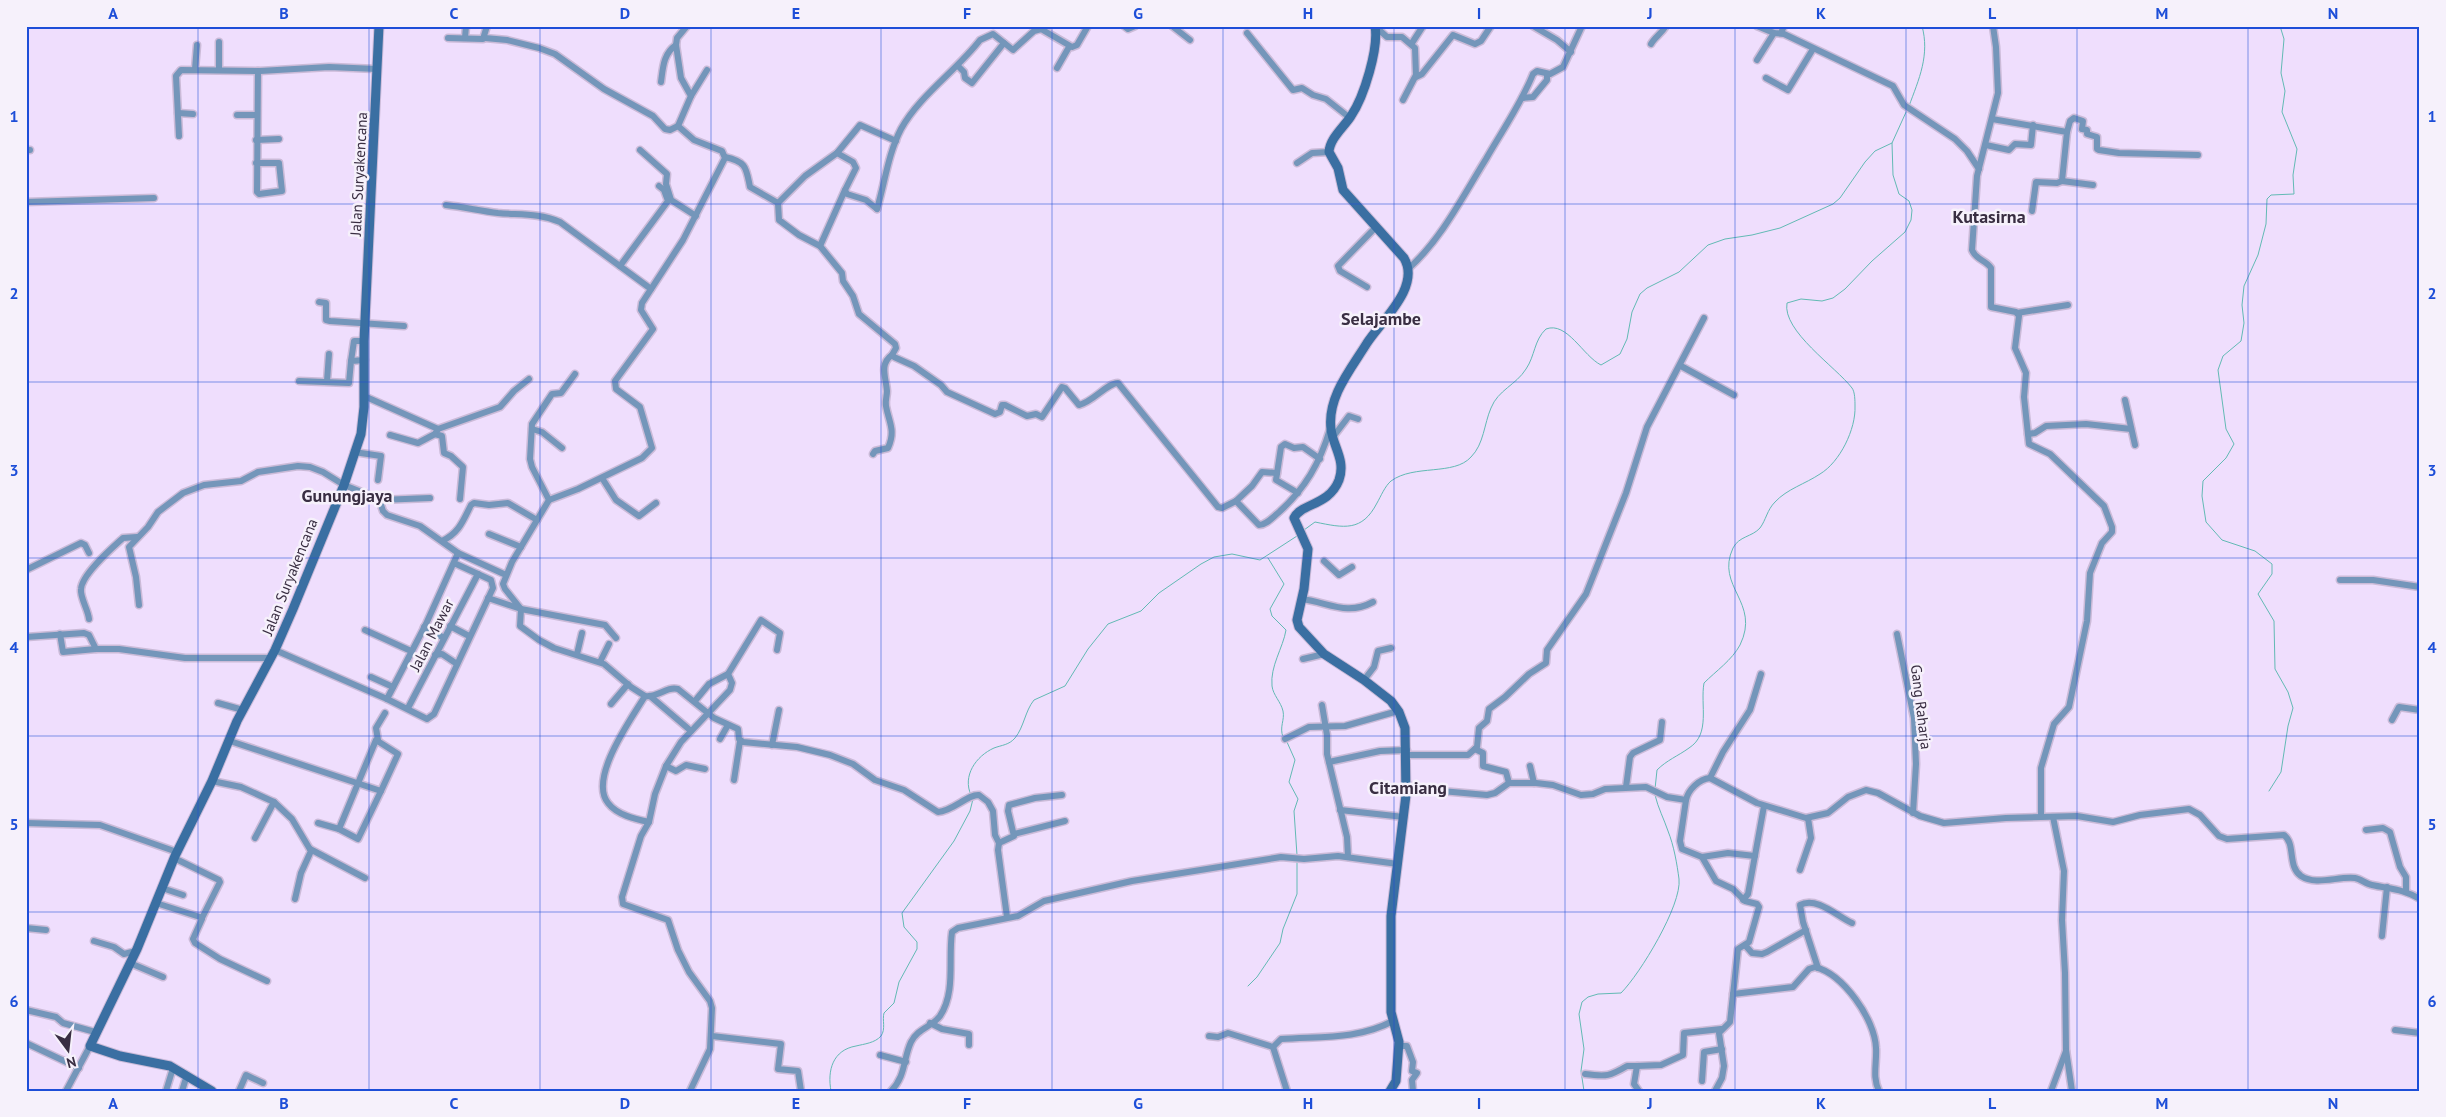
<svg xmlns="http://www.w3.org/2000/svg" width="2446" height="1117" viewBox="0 0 2446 1117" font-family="'PT Sans',sans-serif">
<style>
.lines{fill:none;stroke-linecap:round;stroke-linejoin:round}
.stream{stroke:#62bab4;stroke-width:1}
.street-casing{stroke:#cbbbd8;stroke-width:9}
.secondary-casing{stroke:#cbbbd8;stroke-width:11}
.street{stroke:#7496ba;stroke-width:6}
.secondary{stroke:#3a6fa2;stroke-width:9}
.grid{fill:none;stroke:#1d4ed8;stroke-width:1;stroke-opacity:0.55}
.labels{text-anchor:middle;stroke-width:5;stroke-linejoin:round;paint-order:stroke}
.street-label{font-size:15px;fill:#392e42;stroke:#f6f1fb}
.quarter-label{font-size:18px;font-weight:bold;fill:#392e42;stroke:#f6f1fb}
.neatline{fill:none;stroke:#1d4ed8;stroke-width:2}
.grid-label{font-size:16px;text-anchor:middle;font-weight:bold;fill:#1d4ed8}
</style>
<rect width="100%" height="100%" fill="#efdefd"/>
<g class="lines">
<g class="stream">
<path d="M 1909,106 C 1919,79 1930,55 1922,26"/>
<path d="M 1304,530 L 1315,522 C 1344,528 1362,532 1377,503 C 1381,496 1385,486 1391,481 C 1414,464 1454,476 1471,457 C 1484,444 1484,424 1491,408 C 1498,390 1516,385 1526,369 C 1535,356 1534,340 1546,329 C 1567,321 1583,356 1601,365 L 1620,354 L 1627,339 L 1632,312 L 1640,294 L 1647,288 L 1679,272 L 1708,245 L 1725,239 L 1752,235 L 1780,228 L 1833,204 L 1840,198 L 1865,162 L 1875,151 L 1892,143"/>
<path d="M 1268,558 L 1284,584 L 1270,609 L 1272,616 L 1286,630 C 1283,648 1270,666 1272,686 C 1273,695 1281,702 1283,711 C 1285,720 1279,727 1283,737"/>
<path d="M 1287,742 L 1295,760 L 1289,782 L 1298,799 L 1294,811 L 1297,855"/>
<path d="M 1655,789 L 1657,770 C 1667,760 1678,756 1689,748 C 1711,734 1700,705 1704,683 C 1716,671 1732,660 1740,645 C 1761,602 1715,587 1733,548 C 1739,536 1752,537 1760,528 C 1766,520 1767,510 1775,502 C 1787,489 1805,484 1820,474 C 1840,462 1856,429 1855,406 C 1855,401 1855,392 1852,388 C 1836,367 1782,331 1787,303 L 1801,299 L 1822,301 L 1833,298 L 1845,289 L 1872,261 L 1905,232 L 1911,220 L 1912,210 L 1909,201 L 1899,194 L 1893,175 L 1892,143 L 1907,110"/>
<path d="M 2269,791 L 2281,772 L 2288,726 L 2293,708 L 2288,692 L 2275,669 L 2274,621 L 2258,594 L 2272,574 L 2272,564 L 2255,551 L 2222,540 L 2206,522 L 2202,496 L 2203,481 L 2226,458 L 2234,444 L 2226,429 L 2218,370 L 2223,356 L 2241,341 L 2244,323 L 2242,305 L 2244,286 L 2258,255 L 2266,224 L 2267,199 L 2271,195 L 2294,194 L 2293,175 L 2297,149 L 2282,112 L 2285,91 L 2281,73 L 2284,39 L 2280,26"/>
<path d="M 971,795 C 962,776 976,756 994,748 C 1002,745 1009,745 1015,738 C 1024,727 1025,711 1034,700 L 1065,686 L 1088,649 L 1108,624 L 1141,611 L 1159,593 L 1201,564 L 1214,557 L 1232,554 L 1260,560 L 1297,536"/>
<path d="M 1248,986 L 1257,977 L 1280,943 L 1283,929 L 1297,894 L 1297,861"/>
<path d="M 831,1091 C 827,1070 833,1050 856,1046 C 864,1044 875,1043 881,1036 C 886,1029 882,1020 884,1013 L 894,1003 L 899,982 L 917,949 L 917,942 L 904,927 L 902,913 L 954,841 L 970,811 L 973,799"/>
<path d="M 1584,1091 L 1581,1071 L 1584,1049 L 1579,1014 L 1582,1002 L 1588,997 L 1598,994 L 1621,993 C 1640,974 1682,905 1679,879 C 1677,864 1674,846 1668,831 C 1664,819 1658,808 1655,795"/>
</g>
<defs>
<g id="street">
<path d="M 687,26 L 677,38 L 676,45 L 681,78 L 691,96 L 678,126 L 694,140 L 722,151 L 725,158 L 683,240 L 642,303 L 641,310 L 653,329 L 615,381 L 616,389 L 640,407 L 652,448 L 642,458 L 578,489 L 549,500 L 512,562 L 503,584 L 505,589 L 521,609 L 520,626 L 539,640 L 554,648 L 604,664 L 631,687 L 645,696 C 658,698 666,686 678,689 L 714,718 L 738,729 L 739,739 L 743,742 L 797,747 L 830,755 L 853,764 L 875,780 L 904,790 L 938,812 C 953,811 968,794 979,795 L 988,802 L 993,811 L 995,835 L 999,843 L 998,850 L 1007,917"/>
<path d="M 1124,26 L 1128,29 L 1135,26"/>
<path d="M 1172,26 L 1190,40"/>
<path d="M 1533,26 L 1557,40 L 1571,52"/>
<path d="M 1757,26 L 1774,33 L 1784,34 L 1893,86 L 1904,105 L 1955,139 L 1967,151 L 1979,169"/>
<path d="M 1993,26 L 1996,47 L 1998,93 L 1977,176 L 1972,250 C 1976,260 1986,260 1991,268 L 1991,307 L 2016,312 L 2019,316 L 2015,348 L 2026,373 L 2024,397 L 2029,444 L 2050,454 L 2104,506 L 2112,527 L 2112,532 L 2102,543 L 2090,573 L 2087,621 L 2069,707 L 2054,724 L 2041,768 L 2041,816"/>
<path d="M 1376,27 L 1387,37 L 1402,37 L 1415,48 L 1416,75 L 1403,100"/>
<path d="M 1247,33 L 1293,90 L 1302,88 L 1313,95 L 1326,99 L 1350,118"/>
<path d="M 1781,33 L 1784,26"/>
<path d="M 448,38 L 483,39 L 487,26"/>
<path d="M 465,38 L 466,26"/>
<path d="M 485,38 L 507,40 L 539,48 L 555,54 L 604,89 L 653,116 L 665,129 L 670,130 L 678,126"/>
<path d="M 219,42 L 219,70"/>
<path d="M 1412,43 L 1423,26"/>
<path d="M 1651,44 C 1655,37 1661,34 1666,26"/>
<path d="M 1757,60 L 1774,33"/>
<path d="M 958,66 L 964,72 L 965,78 L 972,83 L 1004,43"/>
<path d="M 1057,68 L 1069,47"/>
<path d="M 195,69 L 197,45"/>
<path d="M 1416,77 L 1422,74 L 1453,35 L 1475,44 L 1481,41 L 1491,26"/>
<path d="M 1766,78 L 1788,90 L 1813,49"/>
<path d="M 661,82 C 663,68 663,54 676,45"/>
<path d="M 691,96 L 707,70"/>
<path d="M 1522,98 L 1533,97 L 1547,80 L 1547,75"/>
<path d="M 178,113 L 193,114"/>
<path d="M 237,115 L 257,115"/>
<path d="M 1992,119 L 2067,132 L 2062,181 L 2057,183 L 2036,182 L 2032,211"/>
<path d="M 2067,132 L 2070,121 L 2074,118 L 2083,121 L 2082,129 L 2087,130 L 2087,134 L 2097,137 L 2097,149 L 2099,150 L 2119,153 L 2198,155"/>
<path d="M 179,136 L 176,76 L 181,70 L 260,71 L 329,67 L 377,69"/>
<path d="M 256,140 L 279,139"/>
<path d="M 1986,145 L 2009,150 L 2015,144 L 2031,145 L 2033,125"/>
<path d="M 26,150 L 30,150"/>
<path d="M 640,150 L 667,174 L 666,184 L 671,200 L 696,216"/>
<path d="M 837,153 L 853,162 L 856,168 L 845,190 L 847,194 L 866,200 L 877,209"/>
<path d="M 725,157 C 747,162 746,168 750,187 L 778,203"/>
<path d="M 256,163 L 279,163 L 282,191 L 259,194 L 257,192 L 258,71"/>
<path d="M 1297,163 L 1312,153 L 1329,152"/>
<path d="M 2062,181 L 2093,185"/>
<path d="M 26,202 L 154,198"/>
<path d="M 778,203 L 779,220 L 799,235 L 820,246 L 842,273 L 843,281 L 853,296 L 859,314 L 895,344 L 896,348 L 892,355 L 894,357 L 914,366 L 941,385 L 947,392 L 995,414 L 1000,412 L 1002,405 L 1005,405 L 1027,416 L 1036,414 L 1042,417 L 1062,387 L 1065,388 L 1079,405 C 1093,402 1107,383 1118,383 L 1218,507 L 1222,508 L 1236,501 L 1259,525 C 1266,525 1272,518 1278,513 C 1305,489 1320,463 1330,429"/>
<path d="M 778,203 L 805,176 L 837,153 L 860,125 L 896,141"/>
<path d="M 446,205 C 464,207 481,211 498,213 C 520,215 539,213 560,222 L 651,289"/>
<path d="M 877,209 C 885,182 888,154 901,129 C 919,96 957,70 980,40 L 993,34 L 1013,50 L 1034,31 L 1041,29 L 1072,47 L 1077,45 L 1088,26"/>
<path d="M 820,246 L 845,190"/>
<path d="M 620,266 L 668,201 L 664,190 L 659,186"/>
<path d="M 1408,269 C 1441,240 1463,196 1486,159 C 1502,131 1521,104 1533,74 L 1537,71 L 1550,74 L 1563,67 L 1582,26"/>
<path d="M 1367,287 L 1340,271 L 1338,266 L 1376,227"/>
<path d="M 319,302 L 326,303 L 326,320 L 330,321 L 404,326"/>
<path d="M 2017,313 L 2068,305"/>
<path d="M 351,361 L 354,341 L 364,341"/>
<path d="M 1681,366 L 1734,395"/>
<path d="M 299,381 L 349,383 L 351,361 L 365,360"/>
<path d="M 327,381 L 329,354"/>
<path d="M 364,396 L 438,429 L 500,407 L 514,391 L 529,379"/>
<path d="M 2125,400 L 2135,445"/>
<path d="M 438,429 L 435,434 L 442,436 L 444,453 L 451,456 L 463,467 L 460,499"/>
<path d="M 532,429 L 542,432 L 562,448"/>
<path d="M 2028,434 L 2035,433 L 2046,426 L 2086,424 L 2131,429"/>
<path d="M 390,435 L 418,443 L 435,434"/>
<path d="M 1333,437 L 1349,416 L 1358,419"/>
<path d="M 354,452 L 381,456 L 378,480"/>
<path d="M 873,454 L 875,451 L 888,448 C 896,430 889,423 886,406 C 885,401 887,396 887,391 C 886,378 879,364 892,355"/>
<path d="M 602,478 L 616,500 L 639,516 L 656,503"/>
<path d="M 1298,493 L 1276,480 L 1281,447 L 1285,444 L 1294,448 L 1303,447 L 1320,459"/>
<path d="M 380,500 L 430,498"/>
<path d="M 549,500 L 532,467 L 530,459 L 532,424 L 552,394 L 561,393 L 575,374"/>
<path d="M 1236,501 L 1252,486 L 1262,472 L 1277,473"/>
<path d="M 489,534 L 521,547"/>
<path d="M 442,541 C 459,533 463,521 471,505 L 474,503 L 489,505 L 508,503 L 537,520"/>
<path d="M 1324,561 L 1339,575 L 1352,567"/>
<path d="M 454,563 L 491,580 L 493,588 L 434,714 L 427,719 L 387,699 L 426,624 L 458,553"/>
<path d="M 26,570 L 81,543 L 85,545 L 89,553"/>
<path d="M 2340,580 L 2373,580 L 2420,587"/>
<path d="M 488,598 L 521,609 L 605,625 L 616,638"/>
<path d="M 1302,599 C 1330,603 1347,616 1373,602"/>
<path d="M 139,605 L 136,577 L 129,547 L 148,527 L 158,512 L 183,493 L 204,485 L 241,481 L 258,472 L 298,466 L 310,467 L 323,472 L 344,485 L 379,499 L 383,511 L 387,515 L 420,526 L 458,553 L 506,575"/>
<path d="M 89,619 C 88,609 80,598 81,589 C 82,574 112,548 123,538 L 137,537"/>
<path d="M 450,626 L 469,636"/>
<path d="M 424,627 L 444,638"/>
<path d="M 365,630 L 411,651"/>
<path d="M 60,634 L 63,652 L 96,649"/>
<path d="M 1897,634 L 1914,718 L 1916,764 L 1913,813"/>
<path d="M 26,637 L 84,633 L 89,635 L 96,649 L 119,649 L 185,658 L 271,658"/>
<path d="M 275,650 L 387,699"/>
<path d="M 577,654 L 582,633"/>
<path d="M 435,655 L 442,654 L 457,664"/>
<path d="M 1303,659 L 1324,654"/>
<path d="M 600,662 L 609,644"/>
<path d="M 371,677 L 393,687"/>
<path d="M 1364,680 L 1374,667 L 1378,651 L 1391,648"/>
<path d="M 645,696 C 632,718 588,778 608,803 C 617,815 635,819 649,822"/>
<path d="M 650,696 L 691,731"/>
<path d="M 695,701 L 709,684 L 728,674 L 761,620 L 780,633 L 777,650"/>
<path d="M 218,703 L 243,710"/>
<path d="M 611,704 L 628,684"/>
<path d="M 1322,705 L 1327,735 L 1327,754 L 1347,837 L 1348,857"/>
<path d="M 408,708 L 478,574"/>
<path d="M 2392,720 L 2399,707 L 2420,710"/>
<path d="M 720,739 L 728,725"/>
<path d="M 1285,739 L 1309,727 L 1345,726 L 1398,711"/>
<path d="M 378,740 L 376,728 L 385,713"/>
<path d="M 230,741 L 381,791 L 358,839 L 339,829 L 318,823"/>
<path d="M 772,745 L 779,710"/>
<path d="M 1475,749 L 1483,753 L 1483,766 L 1506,772 L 1509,783"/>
<path d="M 1407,755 L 1468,755 L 1477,747 L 1479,728 L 1487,721 L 1489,709 L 1505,697 L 1529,674 L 1546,663 L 1547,650 L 1586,594 L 1626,493 L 1647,427 L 1704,318"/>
<path d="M 1329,762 L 1380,751 L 1407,750"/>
<path d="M 666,766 L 676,771 L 686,765 L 705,769"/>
<path d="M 1530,766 L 1534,783"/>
<path d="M 1710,778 L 1723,752 L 1750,710 L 1761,674"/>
<path d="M 734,780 L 740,741"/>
<path d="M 212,781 L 241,787 L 274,802 L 255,838"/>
<path d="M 1406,785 L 1430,790 L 1487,795 L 1495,793 L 1509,783 L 1536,783 L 1553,785 L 1581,795 L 1593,794 L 1605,789 L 1646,787 L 1667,797 L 1686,800 C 1688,790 1699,779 1710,778 L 1757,803 L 1806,818 L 1828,813 L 1848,797 L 1866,790 L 1878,793 L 1920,816 L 1944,823 L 2006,818 L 2077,816 L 2113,822 L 2140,815 L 2189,809 L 2200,815 L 2219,836 L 2227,839 L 2284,835 C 2296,844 2287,866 2301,876 C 2316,886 2338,876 2355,878 C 2361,879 2366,884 2372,885 C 2390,889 2404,889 2420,899"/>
<path d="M 1626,787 L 1630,757 L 1633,753 L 1660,740 L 1662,722"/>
<path d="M 1686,800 L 1680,841 L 1682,849 L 1702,857 L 1716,881 L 1733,889 L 1745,901 L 1757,904 L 1759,907 L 1749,942 L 1738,949 L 1730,1022 L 1719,1033 L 1724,1066 L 1722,1078 L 1715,1091"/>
<path d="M 274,802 L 292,819 L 311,851 L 301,873 L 295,899"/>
<path d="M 1340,810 L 1404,817"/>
<path d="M 2053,817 L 2064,871 L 2062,920 L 2065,973 L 2066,1050 L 2072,1091"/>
<path d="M 26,823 L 100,825 L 177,852"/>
<path d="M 339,829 L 376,740 L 398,754 L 381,791"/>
<path d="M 2366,830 L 2383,828 L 2390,832 L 2400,867 L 2406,877 L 2406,891"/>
<path d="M 1014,834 L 1065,821"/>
<path d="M 999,843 L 1014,836 L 1008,811 L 1009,805 L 1035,798 L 1062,795"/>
<path d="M 310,849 L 365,878"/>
<path d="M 1702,857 L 1728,853 L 1755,856"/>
<path d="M 174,858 L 219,880 L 220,882 L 202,918"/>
<path d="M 1800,870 L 1811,838 L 1808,818"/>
<path d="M 162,888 L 183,895"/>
<path d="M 1743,900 L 1748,894 L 1764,806"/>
<path d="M 156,903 L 200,917 L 202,919 L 193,939 L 195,943 L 220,959 L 267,981"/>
<path d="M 26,928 L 46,930"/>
<path d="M 2382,936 L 2387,887"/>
<path d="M 94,941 L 114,947 L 124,954 L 136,951"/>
<path d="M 1745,945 L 1752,953 L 1762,954 L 1767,952 L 1806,930"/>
<path d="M 130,963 L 163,977"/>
<path d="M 1818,968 L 1803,922 L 1800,905 C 1817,896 1838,917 1852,923"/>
<path d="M 1733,994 L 1793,987 L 1809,969 L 1815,967 C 1843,974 1875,1019 1876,1048 C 1877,1063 1872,1077 1879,1091"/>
<path d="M 26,1010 L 56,1017 L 63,1023 L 95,1032"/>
<path d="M 930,1023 L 942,1029 L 969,1034 L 969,1045"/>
<path d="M 2395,1030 L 2420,1033"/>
<path d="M 712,1036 L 781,1044 L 778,1069 L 798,1071 L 801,1091"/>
<path d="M 1209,1036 L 1218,1037 L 1228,1033 L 1273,1047 L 1281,1039 C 1320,1036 1357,1040 1393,1021"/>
<path d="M 26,1043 L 79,1068"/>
<path d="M 1399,1046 L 1407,1046 L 1413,1062 L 1412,1071 L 1417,1073 L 1412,1080 L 1413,1091"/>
<path d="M 1273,1047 L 1287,1091"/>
<path d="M 880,1055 L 906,1062"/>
<path d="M 1637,1066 L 1661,1065 L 1683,1055 L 1684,1033 L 1721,1029"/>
<path d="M 1585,1074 C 1607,1077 1610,1076 1627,1066 L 1637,1066 L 1634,1084 L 1639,1091"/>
<path d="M 1702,1081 L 1704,1052 L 1722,1049"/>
<path d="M 66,1091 L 90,1046"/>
<path d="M 166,1091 L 173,1068"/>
<path d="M 182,1091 L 187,1075"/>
<path d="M 239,1091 L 246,1075 L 263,1083"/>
<path d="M 690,1091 L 710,1049 L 712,1008 L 710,1001 L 689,972 L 678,950 L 668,920 L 623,904 L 622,897 L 641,836 L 649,822 L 655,794 L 666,766 L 681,742 L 730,690 L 732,683 L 728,674"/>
<path d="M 891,1091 C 906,1076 903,1059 911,1042 C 918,1028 932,1027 940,1016 C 956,992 948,960 952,932 L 958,928 L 1018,916 L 1044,901 L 1132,881 L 1281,857 L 1304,859 L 1338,856 L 1398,864"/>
<path d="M 2051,1091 L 2066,1051"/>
</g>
<g id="secondary">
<path d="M 1375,26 C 1379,48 1364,97 1351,116 C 1344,127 1330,138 1329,152 L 1338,168 L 1343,190 L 1404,258 C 1421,287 1382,320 1367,343 C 1351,369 1327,397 1331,429 C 1333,447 1346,460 1339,480 C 1329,506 1301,503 1294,518 L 1308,549 L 1304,589 L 1297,620 L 1299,627 L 1324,654 L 1364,680 L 1391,701 L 1399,712 L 1405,728 L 1406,795 L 1391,916 L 1391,1012 L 1399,1042 L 1396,1081 L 1390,1091"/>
<path d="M 212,1091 L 170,1066 L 120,1056 L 90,1046 L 137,949 L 175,856 L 212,781 L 237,721 L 275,650 L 293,609 L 344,485 L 361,434 L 364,407 L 364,341 L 379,26"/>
</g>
</defs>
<use href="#street" class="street-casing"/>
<use href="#secondary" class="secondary-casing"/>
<use href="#street" class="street"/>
<use href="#secondary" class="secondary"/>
</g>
<path class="grid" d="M 198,26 L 198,1091M 369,26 L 369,1091M 540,26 L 540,1091M 711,26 L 711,1091M 881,26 L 881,1091M 1052,26 L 1052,1091M 1223,26 L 1223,1091M 1394,26 L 1394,1091M 1565,26 L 1565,1091M 1735,26 L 1735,1091M 1906,26 L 1906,1091M 2077,26 L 2077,1091M 2248,26 L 2248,1091M 26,204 L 2420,204M 26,382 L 2420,382M 26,558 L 2420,558M 26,736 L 2420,736M 26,912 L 2420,912"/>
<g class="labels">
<g class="street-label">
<text transform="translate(359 174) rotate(-87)" y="5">Jalan Suryakencana</text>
<text transform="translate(290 577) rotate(-68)" y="5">Jalan Suryakencana</text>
<text transform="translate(432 635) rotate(-63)" y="5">Jalan Mawar</text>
<text transform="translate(1921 707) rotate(83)" y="5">Gang Raharja</text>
</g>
<g class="quarter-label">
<text x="1989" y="223">Kutasirna</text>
<text x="1381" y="325">Selajambe</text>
<text x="347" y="502">Gunungjaya</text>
<text x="1408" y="794">Citamiang</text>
</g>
</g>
<rect width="2446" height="1117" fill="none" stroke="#f6f1fb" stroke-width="55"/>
<g transform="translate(68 1050) rotate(165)" stroke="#f6f1fb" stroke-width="4" paint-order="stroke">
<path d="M0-4L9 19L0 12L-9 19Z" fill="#392e42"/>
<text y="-8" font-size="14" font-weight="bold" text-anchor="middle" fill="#392e42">N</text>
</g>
<rect x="28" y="28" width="2390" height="1062" class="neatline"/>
<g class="grid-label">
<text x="113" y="19">A</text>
<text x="284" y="19">B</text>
<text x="454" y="19">C</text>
<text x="625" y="19">D</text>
<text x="796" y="19">E</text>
<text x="967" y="19">F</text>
<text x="1138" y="19">G</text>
<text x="1308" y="19">H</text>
<text x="1479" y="19">I</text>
<text x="1650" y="19">J</text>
<text x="1821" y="19">K</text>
<text x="1992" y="19">L</text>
<text x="2162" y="19">M</text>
<text x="2333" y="19">N</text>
<text x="14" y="122">1</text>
<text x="2432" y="122">1</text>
<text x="14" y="299">2</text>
<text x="2432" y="299">2</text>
<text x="14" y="476">3</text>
<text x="2432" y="476">3</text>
<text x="14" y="653">4</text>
<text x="2432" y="653">4</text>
<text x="14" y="830">5</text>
<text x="2432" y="830">5</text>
<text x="14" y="1007">6</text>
<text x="2432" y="1007">6</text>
<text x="113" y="1109">A</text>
<text x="284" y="1109">B</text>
<text x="454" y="1109">C</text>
<text x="625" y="1109">D</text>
<text x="796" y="1109">E</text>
<text x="967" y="1109">F</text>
<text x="1138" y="1109">G</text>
<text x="1308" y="1109">H</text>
<text x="1479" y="1109">I</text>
<text x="1650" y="1109">J</text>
<text x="1821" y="1109">K</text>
<text x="1992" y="1109">L</text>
<text x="2162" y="1109">M</text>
<text x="2333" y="1109">N</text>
</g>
</svg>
